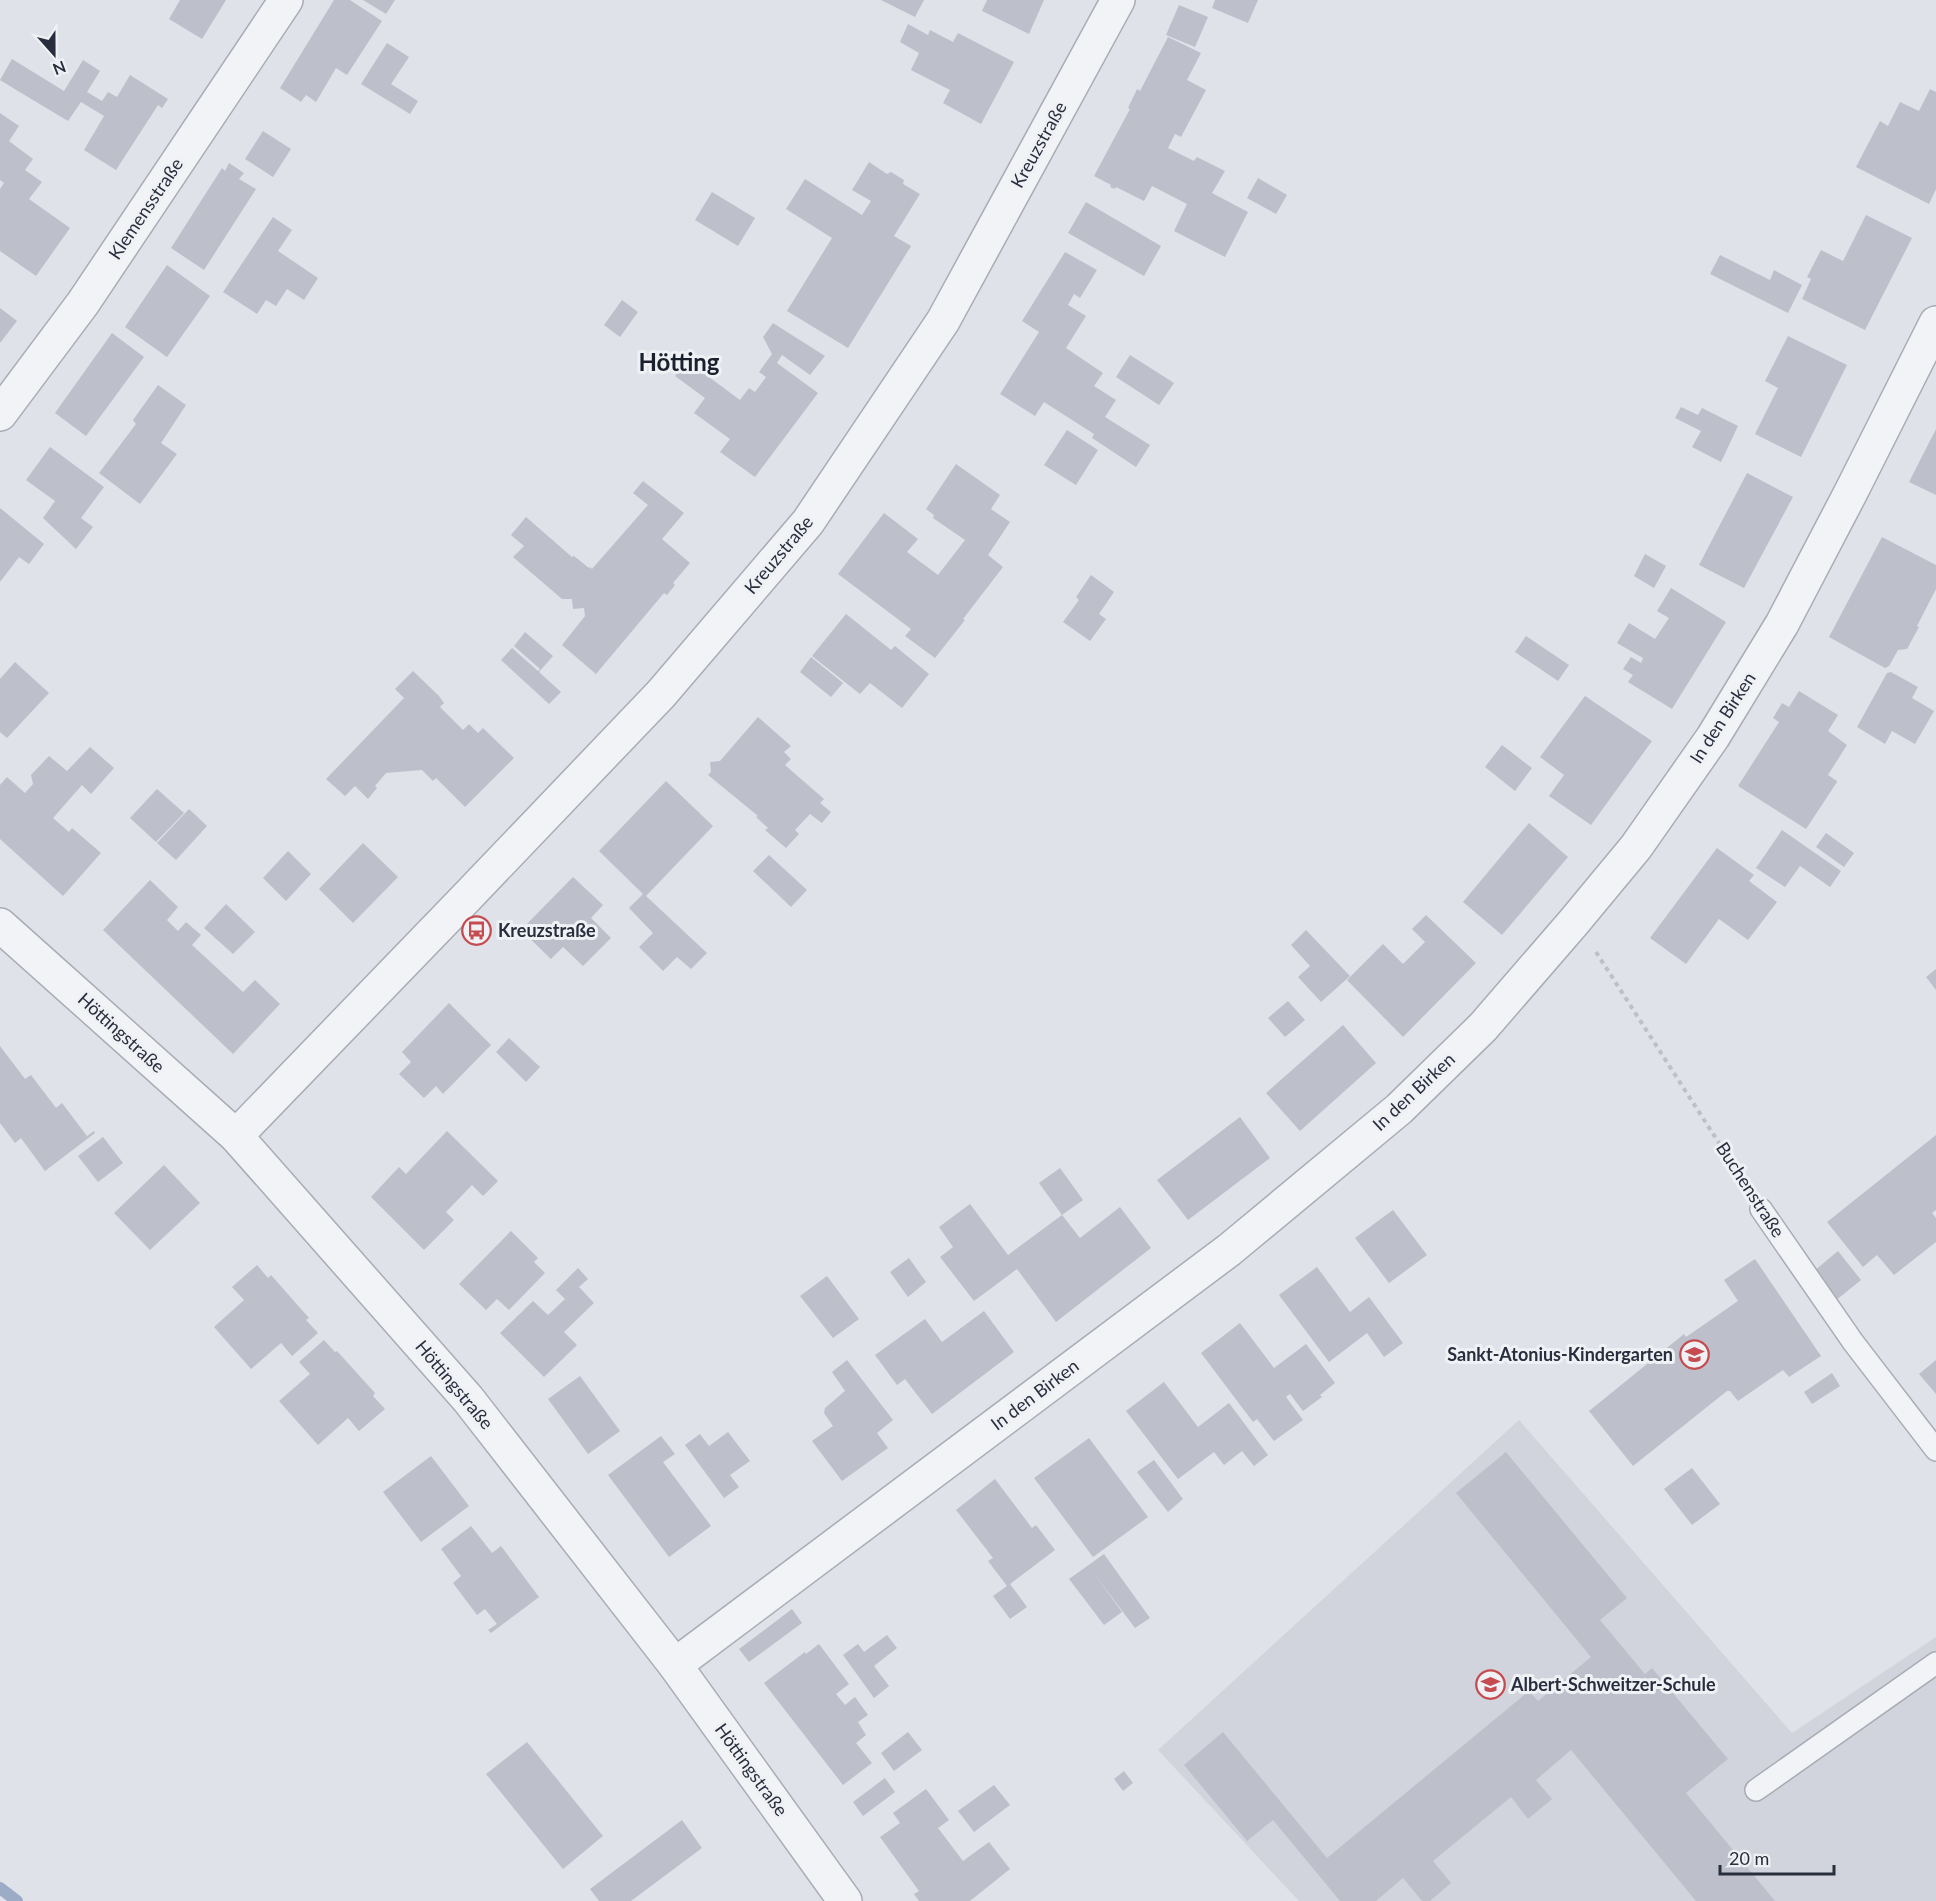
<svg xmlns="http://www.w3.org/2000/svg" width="1936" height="1901" viewBox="0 0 1936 1901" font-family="Lato,sans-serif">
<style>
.built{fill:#d1d4dc}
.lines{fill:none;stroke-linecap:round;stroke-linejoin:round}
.stream{stroke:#9cacc6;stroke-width:12}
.building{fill:#bdc0ca}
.service-casing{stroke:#a8acb5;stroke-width:24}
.minor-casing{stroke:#a8acb5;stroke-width:36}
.path{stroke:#bec0c6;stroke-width:4;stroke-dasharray:4.5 4.5;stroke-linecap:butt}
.service{stroke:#f2f3f6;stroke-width:21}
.minor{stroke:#f2f3f6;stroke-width:33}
.labels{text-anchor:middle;stroke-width:6;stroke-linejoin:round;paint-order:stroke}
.street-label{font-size:18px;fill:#292e3e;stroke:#eff1f5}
.poi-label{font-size:18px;font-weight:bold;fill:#292e3e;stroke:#eff1f5;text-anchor:start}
.district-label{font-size:24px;font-weight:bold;fill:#1b202f;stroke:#eff1f5}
</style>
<rect width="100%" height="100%" fill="#dfe2e8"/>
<path class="built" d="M 1519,1420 L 1792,1733 L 1936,1637 L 1936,1901 L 1299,1901 L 1158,1750 Z"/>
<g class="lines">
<path class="stream" d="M 0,1888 L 17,1901"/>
</g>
<g class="building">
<path d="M 180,0 L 226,0 L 202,39 L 169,19 Z"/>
<path d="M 334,0 L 350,0 L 382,21 L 347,75 L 336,68 L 316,102 L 306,95 L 301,102 L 280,88 Z"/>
<path d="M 363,0 L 395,0 L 386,14 Z"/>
<path d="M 881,0 L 924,0 L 915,17 Z"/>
<path d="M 987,0 L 1044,0 L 1029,34 L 982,11 Z"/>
<path d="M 1215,0 L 1258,0 L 1248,23 L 1212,8 Z"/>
<path d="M 1179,5 L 1208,17 L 1195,47 L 1166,35 Z"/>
<path d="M 908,24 L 928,35 L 930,30 L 953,42 L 958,33 L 1014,62 L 981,124 L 943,103 L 950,90 L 911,70 L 919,53 L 900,42 Z"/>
<path d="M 1168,37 L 1201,53 L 1187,80 L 1206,90 L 1181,137 L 1175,134 L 1168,148 L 1194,161 L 1197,157 L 1225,171 L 1212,193 L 1248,212 L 1225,257 L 1174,231 L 1187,204 L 1152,186 L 1144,201 L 1116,187 L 1115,189 L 1110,187 L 1111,185 L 1094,176 L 1130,109 L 1128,108 L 1137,89 L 1140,91 Z"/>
<path d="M 387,43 L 409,57 L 391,84 L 418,101 L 410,114 L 361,84 Z"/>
<path d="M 12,59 L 64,91 L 83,60 L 100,71 L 87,92 L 102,101 L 108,92 L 117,97 L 130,75 L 168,99 L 162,108 L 158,105 L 116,170 L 84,150 L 104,116 L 81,102 L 68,121 L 18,91 L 0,80 Z"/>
<path d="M 1930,89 L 1936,92 L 1936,189 L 1929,204 L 1856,167 L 1880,121 L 1888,126 L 1900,102 L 1919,111 Z"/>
<path d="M 0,113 L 19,126 L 9,141 L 33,159 L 25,170 L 42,182 L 29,199 L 70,228 L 36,276 L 0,251 L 0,189 L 4,183 L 0,180 Z"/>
<path d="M 263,131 L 291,149 L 273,177 L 245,159 Z"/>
<path d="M 869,162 L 887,174 L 891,172 L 904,180 L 903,184 L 920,194 L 894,236 L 911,246 L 848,348 L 787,311 L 832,238 L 786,209 L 805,179 L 862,215 L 871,201 L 852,190 Z"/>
<path d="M 229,163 L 244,173 L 239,179 L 256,189 L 204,270 L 171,248 L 222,168 L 225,171 Z"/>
<path d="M 1258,178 L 1287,195 L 1276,214 L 1247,198 Z"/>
<path d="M 712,192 L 755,218 L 738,246 L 695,220 Z"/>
<path d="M 1086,202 L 1161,246 L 1144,276 L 1068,233 Z"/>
<path d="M 1866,215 L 1912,238 L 1865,330 L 1802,299 L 1811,279 L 1807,277 L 1821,250 L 1843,261 Z"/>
<path d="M 273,217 L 292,230 L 278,251 L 318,278 L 304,300 L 287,289 L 276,306 L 266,300 L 257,314 L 223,292 Z"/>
<path d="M 1065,252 L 1097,270 L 1080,298 L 1074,294 L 1068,305 L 1086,316 L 1066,348 L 1103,373 L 1094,386 L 1116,400 L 1105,417 L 1150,445 L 1136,467 L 1092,438 L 1094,434 L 1044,402 L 1035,416 L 1000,394 L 1039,332 L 1022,321 Z"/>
<path d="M 1720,255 L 1770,280 L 1774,270 L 1802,285 L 1788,313 L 1710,274 Z"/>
<path d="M 167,265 L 210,296 L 167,357 L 125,327 Z"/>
<path d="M 622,300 L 638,312 L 620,337 L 604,325 Z"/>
<path d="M 0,308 L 17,321 L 0,343 Z"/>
<path d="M 773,323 L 825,356 L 810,375 L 782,355 L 777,363 L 818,393 L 755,477 L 720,452 L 730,439 L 694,413 L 705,398 L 675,376 L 686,360 L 740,400 L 749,388 L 755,392 L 766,377 L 759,372 L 772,354 L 763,337 Z"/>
<path d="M 112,333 L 144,357 L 86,436 L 55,413 Z"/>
<path d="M 1788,336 L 1847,365 L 1801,457 L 1755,434 L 1778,388 L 1765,381 Z"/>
<path d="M 1130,355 L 1174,383 L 1159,405 L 1116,377 Z"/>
<path d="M 158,385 L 186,405 L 161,443 L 177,454 L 140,504 L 99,473 L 136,424 L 133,420 Z"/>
<path d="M 1681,407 L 1698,415 L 1702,408 L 1738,426 L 1721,462 L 1692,447 L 1701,431 L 1675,418 Z"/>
<path d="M 1936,429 L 1936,495 L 1909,482 Z"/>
<path d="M 1067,430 L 1098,450 L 1076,485 L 1044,465 Z"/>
<path d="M 50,447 L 104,487 L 81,518 L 93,527 L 76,549 L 43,518 L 55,501 L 26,480 Z"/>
<path d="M 956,464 L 1000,495 L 991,509 L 1010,522 L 988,555 L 1003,567 L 963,619 L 965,620 L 935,658 L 905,636 L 911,629 L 838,574 L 884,513 L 918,539 L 907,552 L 938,575 L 965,540 L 933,518 L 934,515 L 926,509 Z"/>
<path d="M 1747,473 L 1793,497 L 1744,588 L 1699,565 Z"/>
<path d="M 643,481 L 684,513 L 662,539 L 690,563 L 673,583 L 675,585 L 667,595 L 664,593 L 596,674 L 562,645 L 585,616 L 584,608 L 573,609 L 572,599 L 562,599 L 513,557 L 524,546 L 511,535 L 526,517 L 572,557 L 574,556 L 589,568 L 590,567 L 592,569 L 648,505 L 633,493 Z"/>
<path d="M 0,508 L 44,544 L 29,564 L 19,557 L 0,582 Z"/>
<path d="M 1882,537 L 1936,565 L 1936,589 L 1917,626 L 1919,627 L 1907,649 L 1898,650 L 1889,666 L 1885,668 L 1829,637 Z"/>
<path d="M 1645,554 L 1666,566 L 1654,588 L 1634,576 Z"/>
<path d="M 1091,575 L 1114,592 L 1099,614 L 1106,619 L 1090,641 L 1063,622 L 1079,600 L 1076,597 Z"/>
<path d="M 1671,588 L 1726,622 L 1672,709 L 1628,682 L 1633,675 L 1623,669 L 1631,657 L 1641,663 L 1643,658 L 1617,643 L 1629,623 L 1655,639 L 1669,618 L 1657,611 Z"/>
<path d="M 846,614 L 891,650 L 895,646 L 929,674 L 902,708 L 870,683 L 860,694 L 812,656 Z"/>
<path d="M 525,632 L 553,656 L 539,672 L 561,692 L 549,704 L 501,660 L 512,648 L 538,671 L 540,669 L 514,646 Z"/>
<path d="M 1526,636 L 1569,665 L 1558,681 L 1515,652 Z"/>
<path d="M 811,657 L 843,683 L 831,697 L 800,672 Z"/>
<path d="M 15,662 L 49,693 L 7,738 L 0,732 L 0,679 Z"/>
<path d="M 413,671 L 439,696 L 444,703 L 440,707 L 463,730 L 469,724 L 478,733 L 483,728 L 514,758 L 465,807 L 436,778 L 433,781 L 422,770 L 386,773 L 375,786 L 377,788 L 368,799 L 355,786 L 345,796 L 326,779 L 404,698 L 395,689 Z"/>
<path d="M 1891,672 L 1918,687 L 1912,698 L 1934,711 L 1915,744 L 1892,731 L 1885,744 L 1857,727 L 1887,673 Z"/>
<path d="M 1799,691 L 1838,715 L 1828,731 L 1847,745 L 1828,775 L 1837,781 L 1837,782 L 1806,829 L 1738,786 L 1779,722 L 1773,718 L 1782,703 L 1789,707 Z"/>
<path d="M 1585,696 L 1652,741 L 1591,825 L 1549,796 L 1564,775 L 1540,757 Z"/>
<path d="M 758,717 L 791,746 L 784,752 L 791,759 L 785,765 L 824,799 L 820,803 L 831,812 L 822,823 L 810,814 L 795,830 L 799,834 L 786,848 L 765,830 L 768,828 L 756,817 L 758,816 L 708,775 L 711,772 L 710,762 L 720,761 Z"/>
<path d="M 1502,745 L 1532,768 L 1515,791 L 1485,767 Z"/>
<path d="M 90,747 L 114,768 L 91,794 L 82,785 L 53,818 L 69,832 L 72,828 L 101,853 L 63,896 L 0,839 L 0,785 L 7,777 L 25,793 L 33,784 L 31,775 L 49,756 L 67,771 Z"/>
<path d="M 666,781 L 713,826 L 646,896 L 707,953 L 691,969 L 677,957 L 663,971 L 639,947 L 653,933 L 629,908 L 643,894 L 599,851 Z"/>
<path d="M 157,789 L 184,813 L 156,842 L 130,818 Z"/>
<path d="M 189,809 L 207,826 L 176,860 L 157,843 Z"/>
<path d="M 1529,823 L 1568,857 L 1502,935 L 1463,902 Z"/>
<path d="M 1782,830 L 1841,871 L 1830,887 L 1800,866 L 1785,887 L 1756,868 Z"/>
<path d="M 1826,833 L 1854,853 L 1844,867 L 1816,847 Z"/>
<path d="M 363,843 L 398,877 L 353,923 L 319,889 Z"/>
<path d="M 1717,848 L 1754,875 L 1749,881 L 1777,902 L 1748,940 L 1719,919 L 1686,964 L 1650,938 Z"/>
<path d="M 288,851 L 311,874 L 286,901 L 263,878 Z"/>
<path d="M 769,855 L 807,890 L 791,907 L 753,871 Z"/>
<path d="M 573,877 L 603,905 L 591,918 L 611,938 L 583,966 L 563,947 L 551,959 L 521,930 Z"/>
<path d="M 150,880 L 178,907 L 167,920 L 178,931 L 186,922 L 201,935 L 192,945 L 243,992 L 255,980 L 280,1004 L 233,1054 L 103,930 Z"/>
<path d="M 226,904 L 255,932 L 233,954 L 204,928 Z"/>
<path d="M 1426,915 L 1476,963 L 1403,1037 L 1347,980 L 1383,944 L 1403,964 L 1425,942 L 1412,929 Z"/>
<path d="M 1306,930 L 1350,976 L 1321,1002 L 1298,977 L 1310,966 L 1291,945 Z"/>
<path d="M 1936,969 L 1936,990 L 1926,977 Z"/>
<path d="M 1288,1001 L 1305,1020 L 1285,1037 L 1268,1018 Z"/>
<path d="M 449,1003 L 491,1045 L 443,1094 L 436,1086 L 424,1098 L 399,1074 L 411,1062 L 402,1052 Z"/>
<path d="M 1343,1025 L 1376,1063 L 1300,1131 L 1266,1093 Z"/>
<path d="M 509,1038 L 540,1067 L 526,1082 L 496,1052 Z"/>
<path d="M 0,1046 L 25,1079 L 31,1075 L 56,1108 L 62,1103 L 87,1136 L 94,1131 L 95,1133 L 45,1171 L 21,1138 L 15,1143 L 0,1123 Z"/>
<path d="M 1240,1117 L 1270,1158 L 1188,1220 L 1157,1180 Z"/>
<path d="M 447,1131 L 498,1181 L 483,1196 L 472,1185 L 446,1212 L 454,1220 L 424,1250 L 371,1197 L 399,1167 L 406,1174 Z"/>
<path d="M 1936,1135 L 1936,1210 L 1932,1213 L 1936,1218 L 1936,1242 L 1894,1275 L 1877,1255 L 1863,1267 L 1827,1222 Z"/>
<path d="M 103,1137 L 123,1163 L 98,1182 L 78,1156 Z"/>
<path d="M 164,1165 L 200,1203 L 150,1250 L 114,1213 Z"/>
<path d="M 1060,1168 L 1083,1200 L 1062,1215 L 1039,1183 Z"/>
<path d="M 970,1204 L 1008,1255 L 1062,1215 L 1080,1238 L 1120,1207 L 1151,1248 L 1056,1322 L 1017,1269 L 974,1301 L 940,1257 L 953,1247 L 939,1227 Z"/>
<path d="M 1393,1210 L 1427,1255 L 1389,1283 L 1355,1238 Z"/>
<path d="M 511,1231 L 538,1258 L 534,1262 L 545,1273 L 509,1310 L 497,1299 L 486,1310 L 459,1284 Z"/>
<path d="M 1838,1251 L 1861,1280 L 1835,1301 L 1814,1271 Z"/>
<path d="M 909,1258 L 926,1282 L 908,1297 L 890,1272 Z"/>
<path d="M 1755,1259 L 1821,1356 L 1789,1377 L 1783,1370 L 1738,1401 L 1730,1391 L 1727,1391 L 1633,1466 L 1589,1411 L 1684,1334 L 1686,1337 L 1738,1301 L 1724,1280 Z"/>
<path d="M 257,1265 L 268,1278 L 271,1275 L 309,1318 L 306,1320 L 318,1333 L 292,1356 L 281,1343 L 251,1369 L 214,1327 L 244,1300 L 232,1287 Z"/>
<path d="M 1317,1267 L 1350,1312 L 1369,1297 L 1403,1343 L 1384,1357 L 1367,1333 L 1329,1362 L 1279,1295 Z"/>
<path d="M 578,1268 L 588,1279 L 579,1287 L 594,1303 L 564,1332 L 577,1345 L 544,1377 L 500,1333 L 533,1301 L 548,1315 L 565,1299 L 556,1290 Z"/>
<path d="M 827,1276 L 859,1319 L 833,1338 L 800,1296 Z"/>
<path d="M 984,1311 L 1014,1352 L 932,1414 L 905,1379 L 897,1385 L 875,1355 L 925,1319 L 942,1342 Z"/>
<path d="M 1240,1323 L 1274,1368 L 1306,1344 L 1335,1383 L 1320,1395 L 1322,1397 L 1303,1411 L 1290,1394 L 1286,1397 L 1303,1420 L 1274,1441 L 1257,1419 L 1253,1422 L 1201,1353 Z"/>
<path d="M 324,1340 L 335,1352 L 337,1351 L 375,1393 L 373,1396 L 385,1409 L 359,1431 L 348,1418 L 318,1445 L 279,1401 L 310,1374 L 299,1362 Z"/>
<path d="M 847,1360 L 893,1420 L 877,1433 L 888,1448 L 842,1481 L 812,1441 L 833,1426 L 824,1413 L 825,1408 L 845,1391 L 832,1372 Z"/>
<path d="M 1936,1360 L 1936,1394 L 1919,1374 Z"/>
<path d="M 1832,1373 L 1840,1386 L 1812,1404 L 1804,1392 Z"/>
<path d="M 580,1376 L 620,1431 L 588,1454 L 548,1399 Z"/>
<path d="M 1164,1382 L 1198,1427 L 1229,1403 L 1268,1455 L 1254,1466 L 1242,1451 L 1224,1465 L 1214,1452 L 1178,1479 L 1126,1411 Z"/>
<path d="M 728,1432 L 750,1461 L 730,1475 L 739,1487 L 724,1498 L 685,1445 L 700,1434 L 709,1446 Z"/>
<path d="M 661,1436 L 675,1454 L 663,1462 L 711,1526 L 669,1557 L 608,1475 Z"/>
<path d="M 1089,1438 L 1148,1517 L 1093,1557 L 1034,1478 Z"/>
<path d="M 1506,1452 L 1627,1598 L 1600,1620 L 1645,1674 L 1652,1668 L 1728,1759 L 1686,1793 L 1775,1901 L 1696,1901 L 1571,1750 L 1536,1780 L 1552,1799 L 1528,1819 L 1511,1797 L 1433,1861 L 1451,1883 L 1430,1901 L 1422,1901 L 1403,1878 L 1376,1901 L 1340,1901 L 1273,1820 L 1247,1841 L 1184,1765 L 1223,1732 L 1327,1858 L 1529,1691 L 1538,1701 L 1591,1657 L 1456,1493 Z"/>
<path d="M 431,1456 L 469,1506 L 421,1542 L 383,1492 Z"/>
<path d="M 1154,1460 L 1183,1499 L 1168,1512 L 1137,1472 Z"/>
<path d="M 1692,1468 L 1720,1504 L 1692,1525 L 1664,1489 Z"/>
<path d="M 995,1479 L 1032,1528 L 1036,1525 L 1055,1550 L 1010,1584 L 1027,1607 L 1010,1619 L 993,1596 L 1007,1586 L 988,1561 L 993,1558 L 956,1510 Z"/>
<path d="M 471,1526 L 492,1553 L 501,1546 L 539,1597 L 491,1633 L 488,1630 L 497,1624 L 485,1609 L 477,1615 L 453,1583 L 461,1576 L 441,1549 Z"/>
<path d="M 1104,1554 L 1150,1618 L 1135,1628 L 1093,1572 L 1122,1612 L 1104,1625 L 1069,1579 Z"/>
<path d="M 792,1609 L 802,1623 L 749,1662 L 739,1649 Z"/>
<path d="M 887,1635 L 897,1648 L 874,1666 L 889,1686 L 874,1698 L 843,1655 L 858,1644 L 864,1652 Z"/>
<path d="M 819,1644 L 849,1684 L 836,1694 L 845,1705 L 855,1697 L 868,1715 L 858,1722 L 866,1735 L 856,1743 L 872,1763 L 843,1785 L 764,1683 L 805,1652 L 806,1654 Z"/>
<path d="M 908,1732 L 922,1750 L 894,1771 L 881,1753 Z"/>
<path d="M 527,1742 L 603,1836 L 563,1869 L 486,1774 Z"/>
<path d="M 1124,1771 L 1133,1783 L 1123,1791 L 1114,1779 Z"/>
<path d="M 885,1778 L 895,1792 L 863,1816 L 853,1802 Z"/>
<path d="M 994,1785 L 1010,1805 L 974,1832 L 958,1811 Z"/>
<path d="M 926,1789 L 949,1820 L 938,1828 L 963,1861 L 989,1842 L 1010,1869 L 970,1901 L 919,1901 L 914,1894 L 919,1891 L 880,1837 L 900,1823 L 893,1813 Z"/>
<path d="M 682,1820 L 702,1848 L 631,1901 L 599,1901 L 590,1889 Z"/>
</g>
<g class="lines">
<defs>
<g id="service">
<path d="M 1761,1209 L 1853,1342 L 1936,1450"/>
<path d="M 1756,1790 L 1936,1663"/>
</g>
<g id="minor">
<path d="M 0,414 L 83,303 L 286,0"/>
<path d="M 0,925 L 236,1136 L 468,1399 L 675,1665 L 845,1901"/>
<path d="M 236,1136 L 465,899 L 661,694 L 808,522 L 943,321 L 1118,0"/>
<path d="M 675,1665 L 1229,1250 L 1399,1109 L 1483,1027 L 1573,923 L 1636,847 L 1713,737 L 1782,624 L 1851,492 L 1936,323"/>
</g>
</defs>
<use href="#service" class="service-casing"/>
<use href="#minor" class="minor-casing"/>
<path class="path" d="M 1596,952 L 1746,1185"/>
<use href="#service" class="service"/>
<use href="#minor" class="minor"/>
</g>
<defs>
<symbol id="bus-ring" viewBox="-11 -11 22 22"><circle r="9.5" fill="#eff1f5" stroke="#c64b50" stroke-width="1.5"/><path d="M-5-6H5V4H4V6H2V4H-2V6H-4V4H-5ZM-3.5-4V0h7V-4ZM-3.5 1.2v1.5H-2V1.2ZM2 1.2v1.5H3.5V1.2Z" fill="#c64b50"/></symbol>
<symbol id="school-ring" viewBox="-11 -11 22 22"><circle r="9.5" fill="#eff1f5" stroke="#c64b50" stroke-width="1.5"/><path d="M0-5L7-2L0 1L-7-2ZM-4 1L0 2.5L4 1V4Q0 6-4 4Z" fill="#c64b50"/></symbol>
</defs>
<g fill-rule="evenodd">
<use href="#bus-ring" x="460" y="914" width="33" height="33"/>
<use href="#school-ring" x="1678" y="1338" width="33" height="33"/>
<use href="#school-ring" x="1474" y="1668" width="33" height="33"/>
</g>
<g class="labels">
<g class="street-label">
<text transform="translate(1039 145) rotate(-61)" y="6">Kreuzstraße</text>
<text transform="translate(146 209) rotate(-56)" y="6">Klemensstraße</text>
<text transform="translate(779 555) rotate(-50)" y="6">Kreuzstraße</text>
<text transform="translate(1723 718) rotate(-57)" y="6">In den Birken</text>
<text transform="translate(121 1033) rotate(42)" y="6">Höttingstraße</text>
<text transform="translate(1414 1092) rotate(-43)" y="6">In den Birken</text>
<text transform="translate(1750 1190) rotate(57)" y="6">Buchenstraße</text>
<text transform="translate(454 1385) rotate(50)" y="6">Höttingstraße</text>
<text transform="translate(1035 1395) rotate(-37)" y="6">In den Birken</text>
<text transform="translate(751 1770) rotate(54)" y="6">Höttingstraße</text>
</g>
<g class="poi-label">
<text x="498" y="937">Kreuzstraße</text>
<text x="1673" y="1361" text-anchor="end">Sankt-Atonius-Kindergarten</text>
<text x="1511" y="1691">Albert-Schweitzer-Schule</text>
</g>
<g class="district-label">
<text x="679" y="371">Hötting</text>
</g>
</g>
<g transform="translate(54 54) rotate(159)" stroke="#eff1f5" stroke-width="4.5" paint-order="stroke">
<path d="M0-4.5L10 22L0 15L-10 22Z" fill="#292e3e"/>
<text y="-9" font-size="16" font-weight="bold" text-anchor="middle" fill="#292e3e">N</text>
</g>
<path d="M1720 1865v9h114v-9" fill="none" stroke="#292e3e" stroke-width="3"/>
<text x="1729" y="1865" font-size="18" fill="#292e3e" stroke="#eff1f5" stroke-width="4.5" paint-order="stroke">20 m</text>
</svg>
